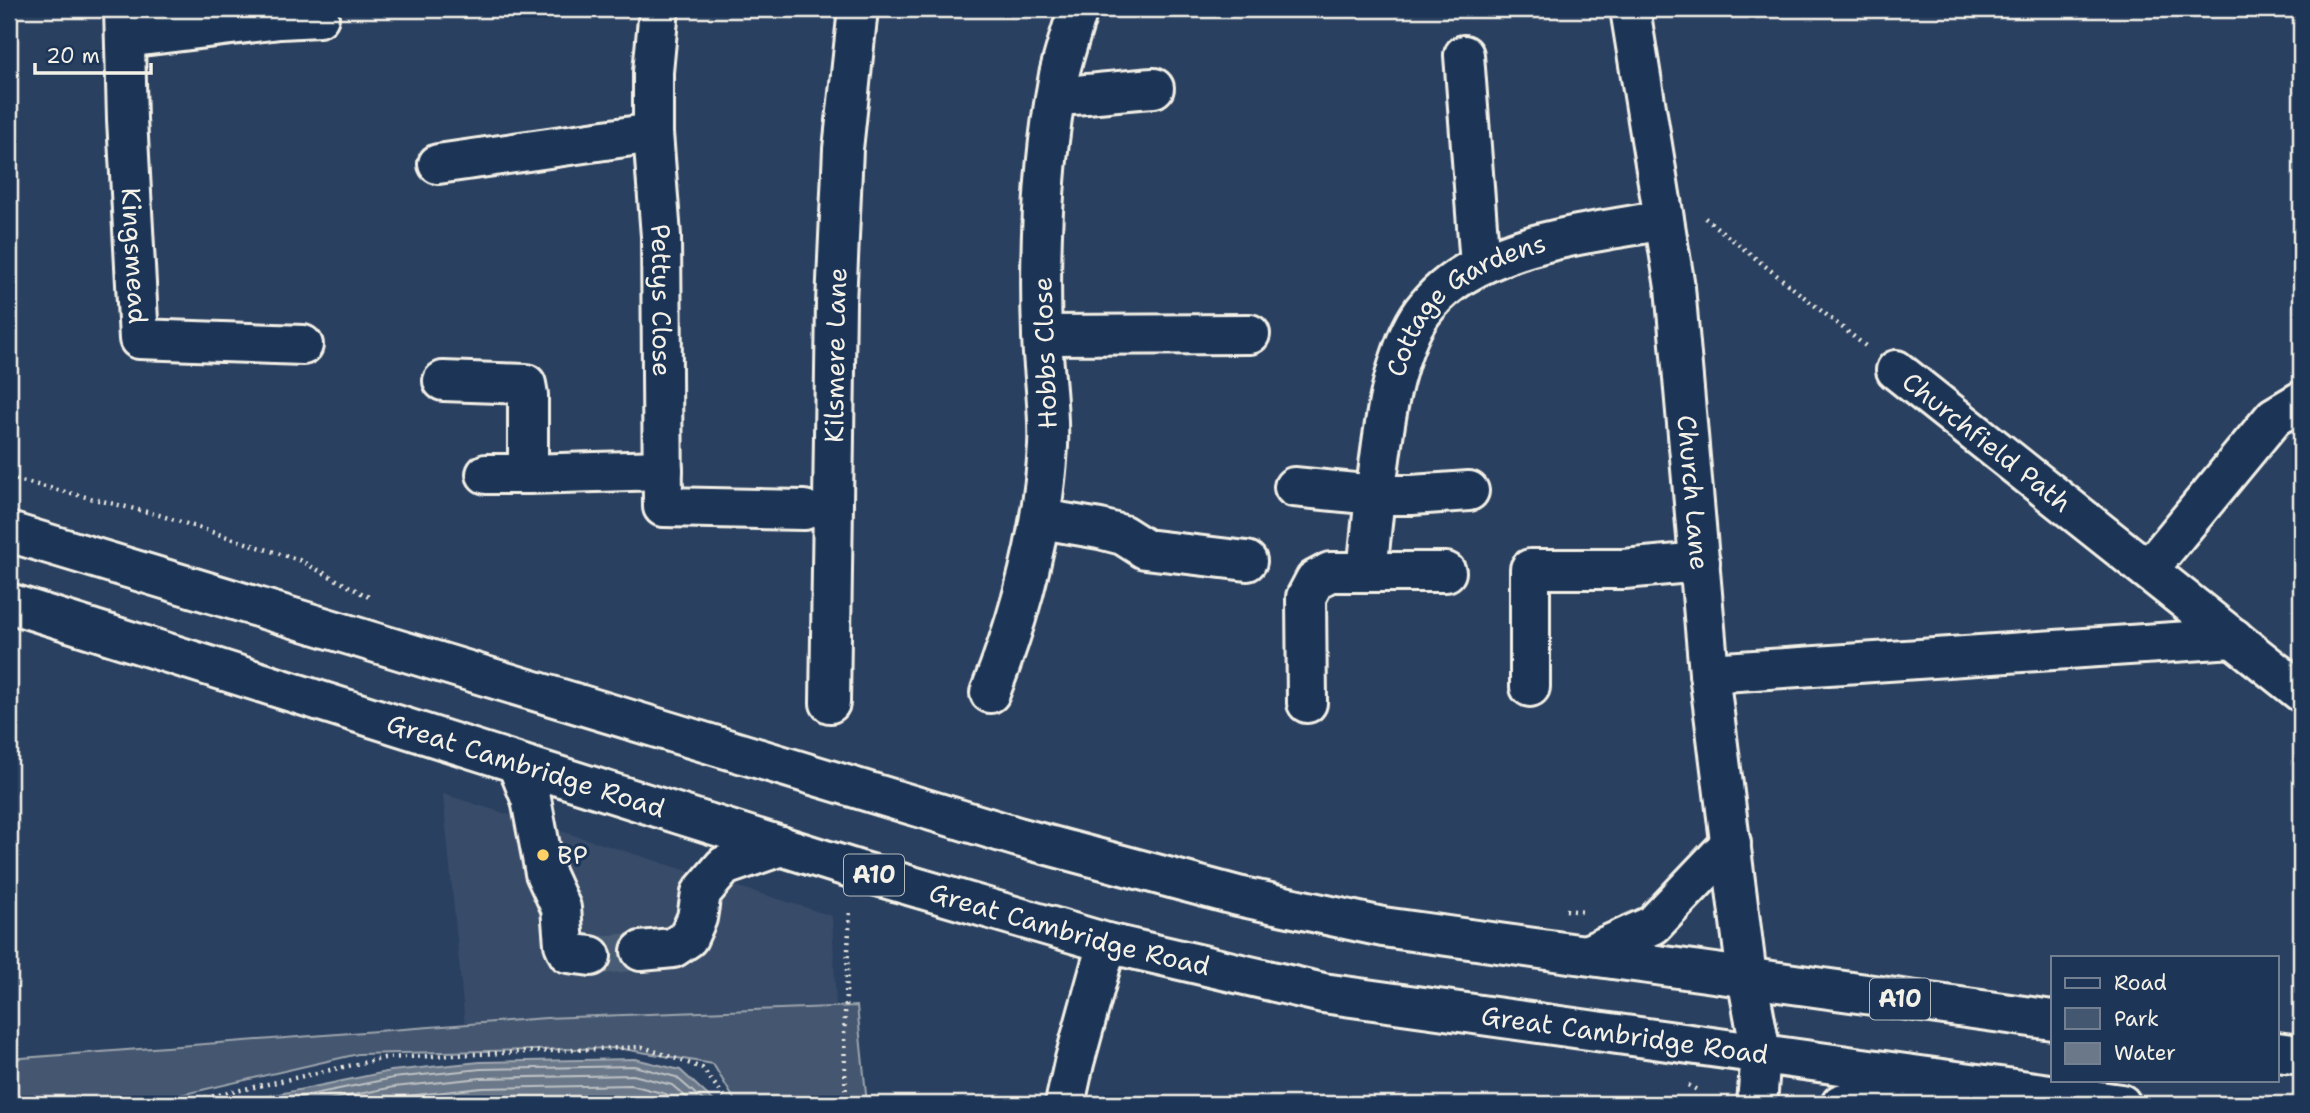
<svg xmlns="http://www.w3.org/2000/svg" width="2310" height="1113" viewBox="0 0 2310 1113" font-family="'Shantell Sans',sans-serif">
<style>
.built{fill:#374c69}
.green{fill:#445771;stroke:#9ca4ac;stroke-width:2}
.water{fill:#6a788a;stroke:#a1a8b0;stroke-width:2}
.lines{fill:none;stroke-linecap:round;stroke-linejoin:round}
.shore{stroke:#bdc1c2;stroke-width:2}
.minor-tunnel{stroke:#485b74;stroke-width:38;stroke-dasharray:38 19;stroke-linecap:butt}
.minor-casing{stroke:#f4f1e8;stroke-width:44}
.highway-casing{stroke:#f4f1e8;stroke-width:44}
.path{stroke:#f4f1e8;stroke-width:4.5;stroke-dasharray:2 5;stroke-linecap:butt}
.minor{stroke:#1d3557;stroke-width:38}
.highway{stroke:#1d3557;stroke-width:38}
.poi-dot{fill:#ffd166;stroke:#1d3557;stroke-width:2.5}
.labels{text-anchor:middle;stroke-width:6;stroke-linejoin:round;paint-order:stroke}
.shield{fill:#1d3557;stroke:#b4b9bc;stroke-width:2}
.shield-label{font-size:24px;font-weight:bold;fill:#f4f1e8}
.street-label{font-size:26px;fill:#f4f1e8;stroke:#1d3557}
.poi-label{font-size:26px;fill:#f4f1e8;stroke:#1d3557;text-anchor:start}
</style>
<rect width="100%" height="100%" fill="#2a4060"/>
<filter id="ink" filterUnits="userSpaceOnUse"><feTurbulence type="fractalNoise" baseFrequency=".0143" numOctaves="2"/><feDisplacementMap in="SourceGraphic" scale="14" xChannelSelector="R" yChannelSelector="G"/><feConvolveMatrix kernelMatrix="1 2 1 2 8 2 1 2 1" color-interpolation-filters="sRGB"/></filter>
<g filter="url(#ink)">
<path class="built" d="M 443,794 L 832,916 L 836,1007 L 546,1018 L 465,1025 Z"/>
<path class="green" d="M 857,1006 L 867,1104 L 737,1104 L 713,1064 L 617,1048 L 358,1054 L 141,1104 L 9,1104 L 9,1059 L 546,1018 Z"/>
<path class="water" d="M 635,1059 L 680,1070 L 717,1104 L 230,1104 L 391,1071 L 480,1062 Z"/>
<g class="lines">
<g class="shore">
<path d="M 265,1104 L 393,1078 L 481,1069 L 634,1066 L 676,1077 L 707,1104"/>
<path d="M 309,1104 L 394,1087 L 481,1078 L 633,1075 L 672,1085 L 694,1104"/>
<path d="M 362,1104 L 396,1097 L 482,1088 L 631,1085 L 666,1094 L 678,1104"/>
</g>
<path class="minor-tunnel" d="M 591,956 L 641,951"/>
<defs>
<g id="minor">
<path id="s1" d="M 124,9 L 127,119 L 139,339 L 303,345"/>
<path id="s2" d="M 659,9 L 653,72 L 653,133 L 661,236 L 663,507 L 804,510"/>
<path id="s3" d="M 1630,9 L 1675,287 L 1709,673 L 1747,977 L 1761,1053 L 1757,1104"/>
<path d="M 125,38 L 280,19 L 319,17"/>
<path d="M 1464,55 L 1480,265"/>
<path d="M 1056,96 C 1089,95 1121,90 1154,88"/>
<path d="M 438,164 L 653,133"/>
<path d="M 1042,335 L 1250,334"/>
<path id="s4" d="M 1896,370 L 2301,692"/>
<path d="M 443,381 L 526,384 L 528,395 L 528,474 L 486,474"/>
<path d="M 528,474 L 663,470"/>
<path d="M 1294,487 L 1375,495 L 1367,572"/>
<path id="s5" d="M 1469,491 L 1412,495 L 1375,495 C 1381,454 1385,409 1397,369 C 1403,348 1413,322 1427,306 C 1478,243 1589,234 1664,220"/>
<path d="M 1041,519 L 1100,529 L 1123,535 L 1145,549 L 1247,561"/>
<path d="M 2148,570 L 2274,417 L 2301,401"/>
<path d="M 1709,673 L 2234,638"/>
<path d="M 1530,687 L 1530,569 L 1624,569 L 1700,562"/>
<path d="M 990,693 C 1021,614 1043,531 1048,446 C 1050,409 1043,371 1042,335 C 1039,248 1043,160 1059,75 C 1064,53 1072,31 1078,9"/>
<path id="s6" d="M 830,703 L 836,303 L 843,149 L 858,9"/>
<path d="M 1307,703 L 1306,597 L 1315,580 L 1330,572 L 1446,572"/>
<path d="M 517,764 L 531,799 L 545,873 L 561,908 L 564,944 L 568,953 L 591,956"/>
<path d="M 641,951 L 673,948 L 688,938 L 697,918 L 701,893 L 724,866 L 781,846"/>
<path d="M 1065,1104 L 1074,1063 L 1107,943"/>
</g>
<g id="highway">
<path d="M 9,532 L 1018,837 L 1238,896 L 1383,927 L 2053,1020"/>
<path id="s7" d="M 9,603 L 857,870 L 1107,943 L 1323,993 L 2121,1104"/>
<path d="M 1586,955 L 1653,925 L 1731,843"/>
<path d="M 2277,1052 L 2301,1055"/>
<path d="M 1841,1104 L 1919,1080"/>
</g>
</defs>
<use href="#minor" class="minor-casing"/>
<use href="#highway" class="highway-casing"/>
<g class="path">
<path d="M 1705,218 L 1868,348"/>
<path d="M 9,478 L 159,515 L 299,560 L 369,597"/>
<path d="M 1566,910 L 1585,912"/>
<path d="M 1688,1085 L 1699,1091"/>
<path d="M 178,1104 L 384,1058 L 643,1047 L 702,1068 L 730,1104"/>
<path d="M 846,1104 L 844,1036 L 850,909"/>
</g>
<use href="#minor" class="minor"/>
<use href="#highway" class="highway"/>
</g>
</g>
<circle class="poi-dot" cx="543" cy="855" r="7"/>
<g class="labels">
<g class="shield">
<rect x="844" y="854.5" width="60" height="41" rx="5"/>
<rect x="1870" y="978.5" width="60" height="41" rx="5"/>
</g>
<g class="shield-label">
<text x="874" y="883">A10</text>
<text x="1900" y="1007">A10</text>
</g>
<g class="street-label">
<text dy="9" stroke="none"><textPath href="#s1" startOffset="247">Kingsmead</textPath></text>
<text dy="9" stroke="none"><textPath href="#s2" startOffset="292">Pettys Close</textPath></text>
<text dy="9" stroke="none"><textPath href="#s5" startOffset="322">Cottage Gardens</textPath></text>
<text transform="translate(1045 353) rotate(-92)" y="9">Hobbs Close</text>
<text dy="9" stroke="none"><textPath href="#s6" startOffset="348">Kilsmere Lane</textPath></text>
<text dy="9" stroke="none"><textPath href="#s4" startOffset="116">Churchfield Path</textPath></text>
<text dy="9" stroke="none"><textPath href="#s3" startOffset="488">Church Lane</textPath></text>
<text dy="9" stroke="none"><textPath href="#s7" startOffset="542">Great Cambridge Road</textPath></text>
<text dy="9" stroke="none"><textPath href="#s7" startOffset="1110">Great Cambridge Road</textPath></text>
<text dy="9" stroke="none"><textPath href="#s7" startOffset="1676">Great Cambridge Road</textPath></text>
</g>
<g class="poi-label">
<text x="557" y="864">BP</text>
</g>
</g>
<rect width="2310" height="1113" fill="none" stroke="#1d3557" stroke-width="35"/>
<rect x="18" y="18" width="2275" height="1078" fill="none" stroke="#f4f1e8" stroke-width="2.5" filter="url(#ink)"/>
<rect x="2051" y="956" width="228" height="126" fill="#1d3557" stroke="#738091" stroke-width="2"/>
<rect x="2065" y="978" width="35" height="10" fill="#1d3557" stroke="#738091" stroke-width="2"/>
<text x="2114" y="990" font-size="21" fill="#f4f1e8">Road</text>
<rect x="2065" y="1008" width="35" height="21" fill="#445771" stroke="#738091" stroke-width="2"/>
<text x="2114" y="1026" font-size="21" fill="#f4f1e8">Park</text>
<rect x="2065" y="1043" width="35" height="21" fill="#6a788a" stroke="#738091" stroke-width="2"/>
<text x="2114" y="1060" font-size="21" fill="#f4f1e8">Water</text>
<path d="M35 63v10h116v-10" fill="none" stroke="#f4f1e8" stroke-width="3.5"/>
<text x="46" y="63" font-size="21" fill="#f4f1e8" stroke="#1d3557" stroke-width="5" paint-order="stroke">20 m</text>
</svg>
